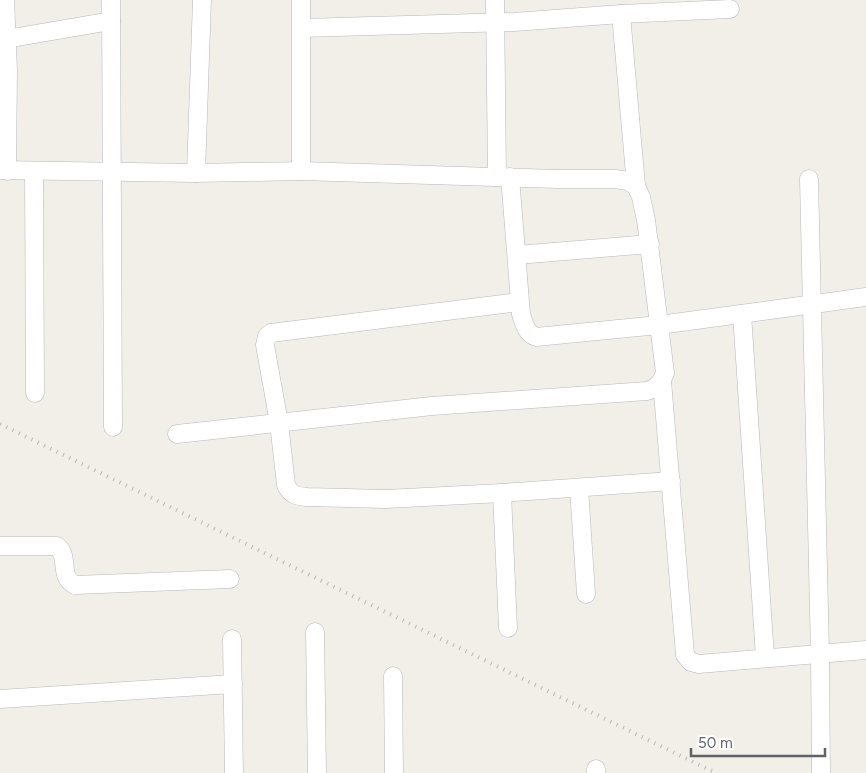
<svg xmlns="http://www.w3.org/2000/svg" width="866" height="773" viewBox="0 0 866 773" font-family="Figtree,sans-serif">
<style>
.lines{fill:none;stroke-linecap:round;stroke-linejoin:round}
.minor-casing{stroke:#b5b8bc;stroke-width:19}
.minor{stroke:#fff;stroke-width:18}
.rail{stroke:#b6b7b8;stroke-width:4;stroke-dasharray:1 6;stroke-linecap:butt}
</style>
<rect width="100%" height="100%" fill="#f1efe8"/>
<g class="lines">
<defs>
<g id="minor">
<path d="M 5,0 L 8,70 L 7,171"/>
<path d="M 111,0 L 113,427"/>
<path d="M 495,0 L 497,177"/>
<path d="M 621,14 L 636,186"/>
<path d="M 302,28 L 514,22 L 621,14 L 730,9"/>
<path d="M 6,39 L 111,21"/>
<path d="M 0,170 L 196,173 L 301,171 L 558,179 L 615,179 L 628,181 L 636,186 L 641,197 L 646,220 L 665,373 C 661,383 657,388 647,391 L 432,406 L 177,434"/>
<path d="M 34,171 L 35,393"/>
<path d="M 301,171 L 301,0"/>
<path d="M 196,173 L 202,0"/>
<path d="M 510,177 L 521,314 C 524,323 526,333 536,337 L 659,325 L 866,297"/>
<path d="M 809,179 L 820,654 L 821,773"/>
<path d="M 517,255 L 650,244"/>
<path d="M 519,302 L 271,333 L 267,336 L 265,345 L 279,423 L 286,485 C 291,495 296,496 307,497 L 386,499 L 502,493 L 671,481"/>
<path d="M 742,314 L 765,657"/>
<path d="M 662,381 L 685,655 L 691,662 L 699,664 L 866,650"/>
<path d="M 579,488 L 586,594"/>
<path d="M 502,493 L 508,628"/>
<path d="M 0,546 L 57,546 C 70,556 58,577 75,585 L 230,579"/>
<path d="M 315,632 L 317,773"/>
<path d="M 232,639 L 234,773"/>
<path d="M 393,676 L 394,773"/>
<path d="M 0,699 L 233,684"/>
<path d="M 596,773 L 596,769"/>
</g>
</defs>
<use href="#minor" class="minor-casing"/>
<use href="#minor" class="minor"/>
<path class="rail" d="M 0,424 L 716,773"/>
</g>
<path d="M691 748v8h134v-8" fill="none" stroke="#5f6368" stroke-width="2.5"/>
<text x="698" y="748" font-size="15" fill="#5f6368" stroke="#ffffff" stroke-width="4" paint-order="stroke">50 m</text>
</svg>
